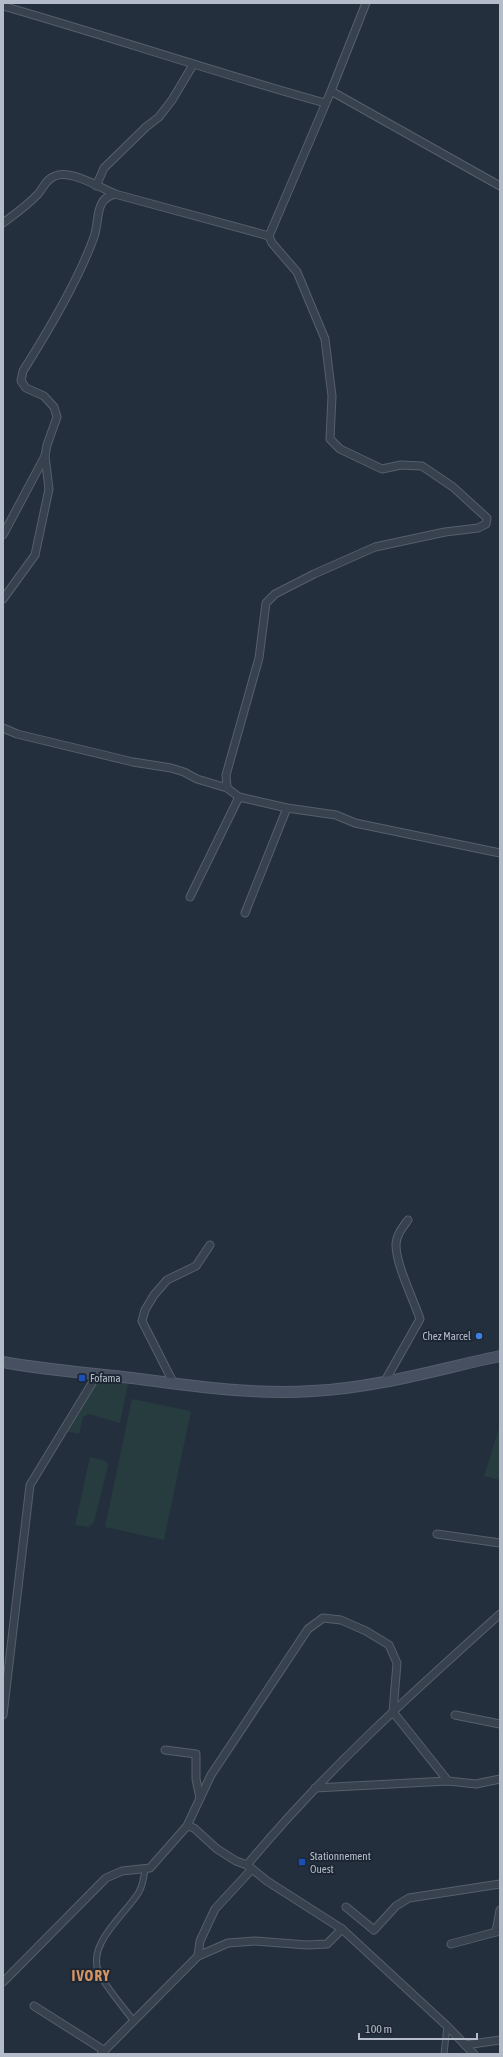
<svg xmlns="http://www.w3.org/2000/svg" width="503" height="2057" viewBox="0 0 503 2057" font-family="'Asap Condensed',sans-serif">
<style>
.green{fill:#263c3f}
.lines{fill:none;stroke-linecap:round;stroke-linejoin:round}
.pedestrian-casing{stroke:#565f6c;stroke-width:7}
.minor-casing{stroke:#565f6c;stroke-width:9}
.secondary-casing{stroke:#565f6c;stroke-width:12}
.pedestrian{stroke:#38414e;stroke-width:5}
.minor{stroke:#38414e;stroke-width:7}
.secondary{stroke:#465061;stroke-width:10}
.shop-dot{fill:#3f7fe0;stroke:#1d2633;stroke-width:1.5}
.transit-dot{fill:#1a4fb4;stroke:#1d2633;stroke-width:1.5}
.labels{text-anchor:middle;stroke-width:4;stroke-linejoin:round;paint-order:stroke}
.poi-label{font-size:11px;fill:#b4bcc9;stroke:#1d2633;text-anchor:start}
.district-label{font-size:15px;font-weight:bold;letter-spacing:1px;fill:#d59563;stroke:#1d2633}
</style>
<rect width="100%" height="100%" fill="#242f3e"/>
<g class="green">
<path d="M 98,1380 L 128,1383 L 120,1423 L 89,1414 L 83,1417 L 79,1434 L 66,1431 Z"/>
<path d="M 132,1399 L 191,1411 L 164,1540 L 105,1527 Z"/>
<path d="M 500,1425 L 500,1480 L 484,1476 Z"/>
<path d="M 90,1457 L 106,1461 L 108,1466 L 94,1522 L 89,1527 L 75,1525 Z"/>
</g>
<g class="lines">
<defs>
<g id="pedestrian">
<path d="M 133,2020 C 123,2007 106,1987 99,1973 C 86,1944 125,1915 139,1892 C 143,1885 144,1877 145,1869"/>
<path d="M 444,2054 L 447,2026"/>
</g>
<g id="minor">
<path d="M 3,6 C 111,37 217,73 325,103"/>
<path d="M 331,91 L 500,186"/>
<path d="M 96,186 L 104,168 L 146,127 L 159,117 L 172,100 L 193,65"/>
<path d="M 3,223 C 15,214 28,205 38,194 C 44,187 46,179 55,176 C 70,169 101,188 115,194"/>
<path d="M 3,535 L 45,456"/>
<path d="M 3,599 L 35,555 L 49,489 L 45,456 L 47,445 L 57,417 L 54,407 L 44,396 L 26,388 L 21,381 L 23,371 C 47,333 79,279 94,237 C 100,220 94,199 115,194 L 269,236"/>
<path d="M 3,728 L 17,734 L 133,762 L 171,768 L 184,772 L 197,779 L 227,788 L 239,797 L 287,808 L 336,815 L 355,823 L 500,853"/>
<path d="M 227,788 L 226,775 L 259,658 L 266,603 L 275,594 L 314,574 L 375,547 L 445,532 L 478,528 L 486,524 L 487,518 L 453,487 L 422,466 L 401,465 L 382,469 L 340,449 L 330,439 L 332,396 L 325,339 L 297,272 L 272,243 L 269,236 L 331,91 L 366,3"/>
<path d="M 190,897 L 239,797"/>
<path d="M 245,913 L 287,808"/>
<path d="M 385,1381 L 420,1319 C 413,1298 396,1265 396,1245 C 396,1235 403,1227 408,1220"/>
<path d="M 174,1384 L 142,1321 L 145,1310 L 154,1295 L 167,1280 L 196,1266 L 210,1245"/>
<path d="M 437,1534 L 500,1543"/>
<path d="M 3,1715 L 30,1485 L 97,1375"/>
<path d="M 455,1715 L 500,1724"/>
<path d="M 165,1750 L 196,1754 L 196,1779 L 200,1798"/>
<path d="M 315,1788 L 448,1781 L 476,1784 L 500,1779"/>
<path d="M 187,1826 L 194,1828 L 217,1849 L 236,1861 L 247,1865 L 267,1881 L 342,1929 L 447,2026 L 474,2054"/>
<path d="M 247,1865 C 323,1773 412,1693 500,1614"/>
<path d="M 346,1907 L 374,1930 L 396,1906 L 409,1898 L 500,1884"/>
<path d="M 500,1931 L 496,1932 L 500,1910"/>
<path d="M 451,1944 L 496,1932"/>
<path d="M 198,1956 L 200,1941 L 215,1909 L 252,1869"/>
<path d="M 3,1982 L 106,1878 L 122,1871 L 150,1868 L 187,1826 L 211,1775 L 308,1629 L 323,1618 L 341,1620 L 366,1631 L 389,1645 L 397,1663 L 393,1712 L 448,1781"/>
<path d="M 34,2006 L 105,2051"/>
<path d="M 465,2045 L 500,2040"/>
<path d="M 101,2054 L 198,1956 L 228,1943 L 255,1941 L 307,1945 L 327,1944 L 342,1929"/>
</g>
<path id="secondary" d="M 3,1362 C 46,1370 89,1373 132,1378 C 192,1386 253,1395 313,1391 C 376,1388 439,1369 500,1356"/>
</defs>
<use href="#pedestrian" class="pedestrian-casing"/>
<use href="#minor" class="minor-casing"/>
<use href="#secondary" class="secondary-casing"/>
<use href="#pedestrian" class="pedestrian"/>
<use href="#minor" class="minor"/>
<use href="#secondary" class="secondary"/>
</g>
<circle class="shop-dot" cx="479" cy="1336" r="4"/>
<g class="transit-dot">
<rect x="78" y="1374" width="8" height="8" rx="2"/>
<rect x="298" y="1858" width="8" height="8" rx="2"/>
</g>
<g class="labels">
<g class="poi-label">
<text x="471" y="1340" text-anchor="end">Chez Marcel</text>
<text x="90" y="1382">Fofama</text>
<text x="310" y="1860">Stationnement<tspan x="310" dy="13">Ouest</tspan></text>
</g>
<g class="district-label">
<text x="91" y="1981">IVORY</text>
</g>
</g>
<rect width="503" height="2057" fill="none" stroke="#b4bcc9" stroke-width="8"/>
<path d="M359 2033v6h118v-6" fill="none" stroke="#b4bcc9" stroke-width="2"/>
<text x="365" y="2033" font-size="12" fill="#b4bcc9" stroke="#1d2633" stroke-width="3" paint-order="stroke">100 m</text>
</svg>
